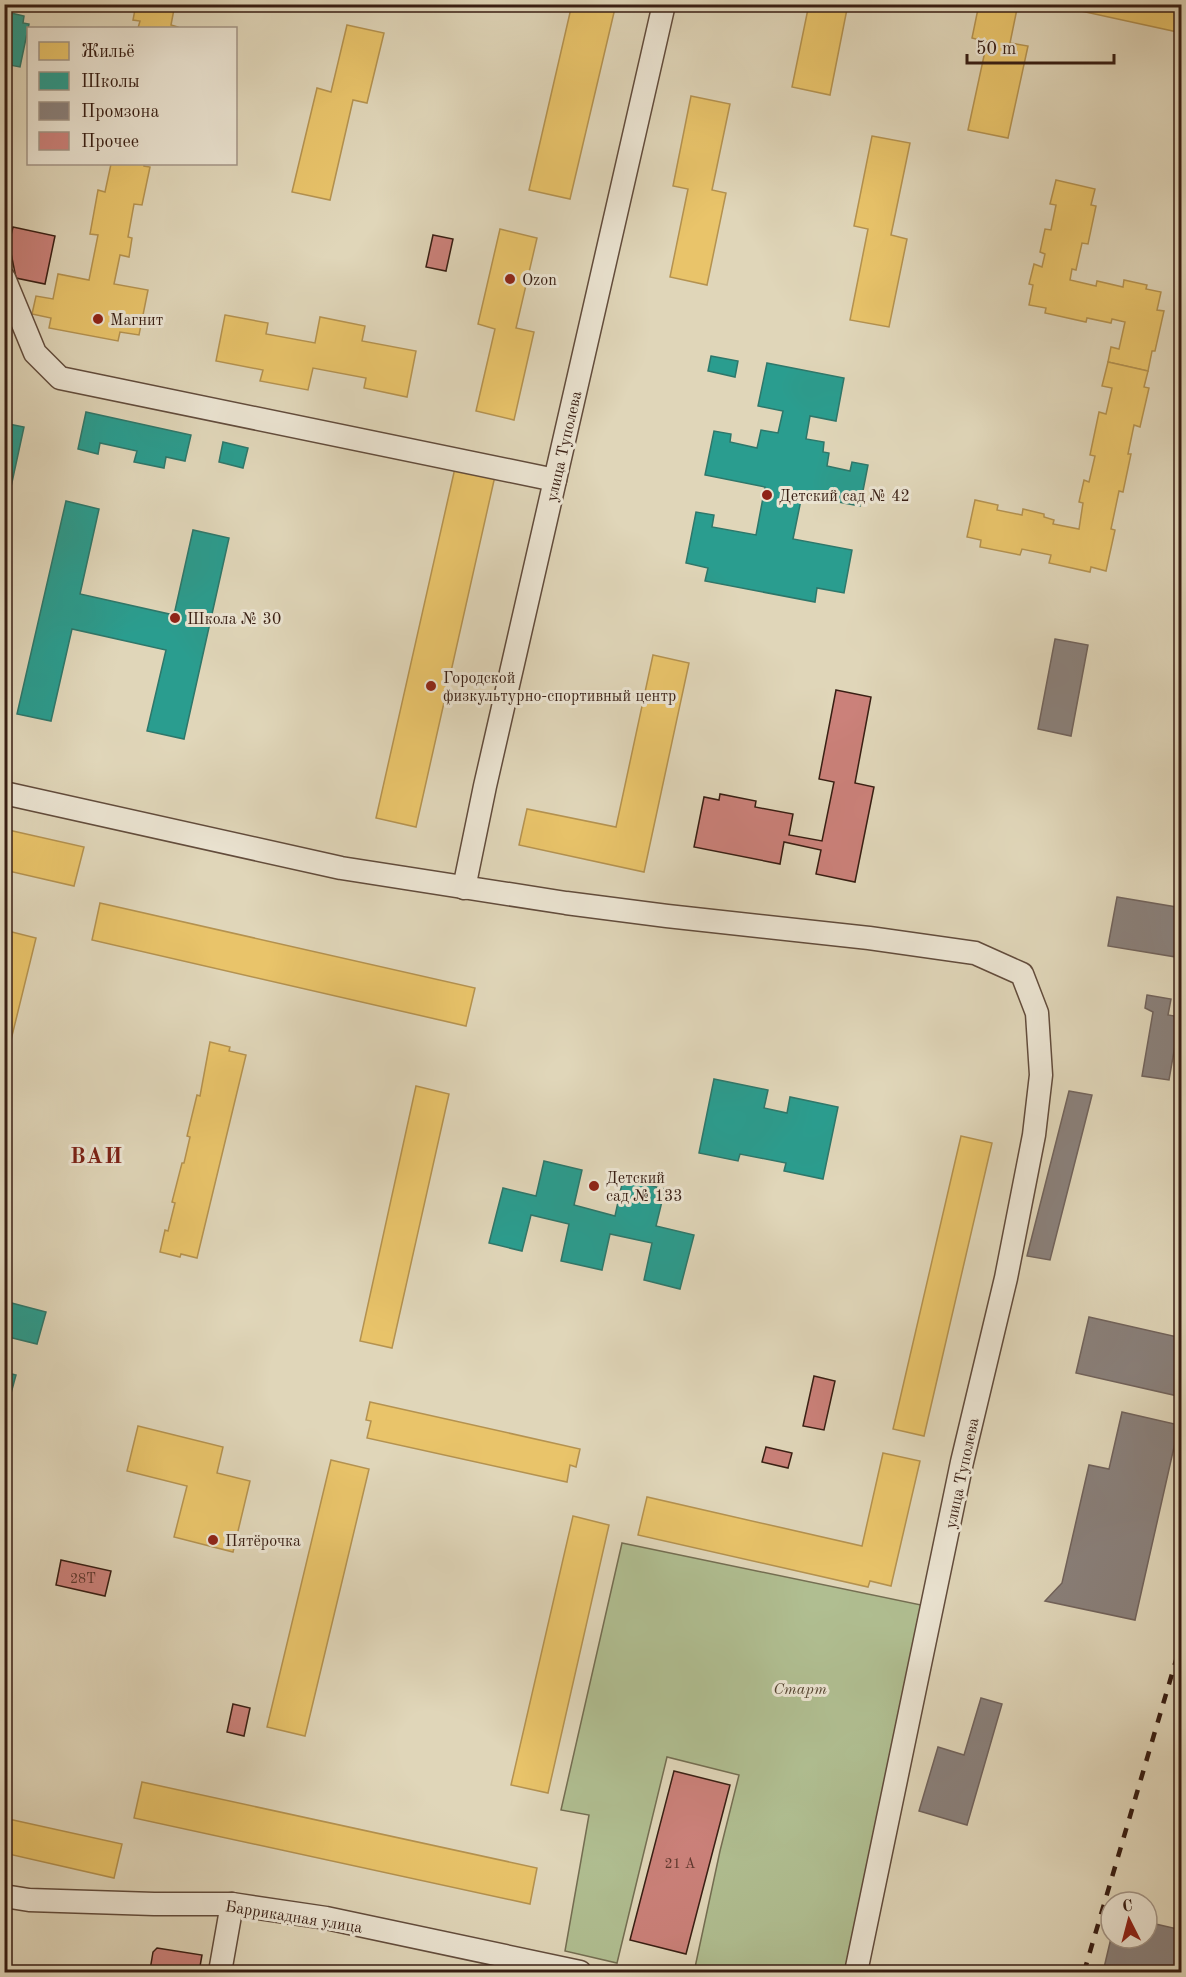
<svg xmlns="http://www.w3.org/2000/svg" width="1186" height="1977" viewBox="0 0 1186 1977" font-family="'Old Standard TT',serif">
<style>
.green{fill:#b0be91;stroke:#746e52;stroke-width:1.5}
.homes{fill:#e9c46a;stroke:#b49250;stroke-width:1.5}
.schools{fill:#2a9d8f;stroke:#2e776a;stroke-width:1.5}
.industry{fill:#8a817c;stroke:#71635c;stroke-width:1.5}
.building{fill:#cb817a;stroke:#381e13;stroke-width:1.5}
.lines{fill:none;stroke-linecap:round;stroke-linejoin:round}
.minor-casing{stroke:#624c3c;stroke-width:25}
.minor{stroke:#ebe4d2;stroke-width:22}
.rail{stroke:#381e13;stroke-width:4.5;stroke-dasharray:10 10;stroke-linecap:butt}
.poi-dot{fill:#8f2418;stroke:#ebe4d2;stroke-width:2}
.labels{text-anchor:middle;stroke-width:6;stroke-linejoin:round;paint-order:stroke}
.number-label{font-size:14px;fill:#5d372d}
.poi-label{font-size:16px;fill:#381e13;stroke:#ebe4d2;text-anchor:start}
.street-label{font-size:16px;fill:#381e13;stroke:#ebe4d2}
.park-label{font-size:16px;font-style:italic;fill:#564632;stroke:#ebe4d2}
.district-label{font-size:22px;font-weight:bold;letter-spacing:1.5px;fill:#7a1f14;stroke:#ebe4d2}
</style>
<rect width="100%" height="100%" fill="#e0d6b9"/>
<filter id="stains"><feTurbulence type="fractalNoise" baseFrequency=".00333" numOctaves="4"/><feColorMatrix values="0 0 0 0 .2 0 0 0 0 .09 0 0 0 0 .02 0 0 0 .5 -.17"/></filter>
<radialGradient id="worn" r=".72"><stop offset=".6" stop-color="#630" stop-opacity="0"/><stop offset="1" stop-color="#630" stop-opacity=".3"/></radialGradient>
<path class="green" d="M 622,1543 L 926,1606 L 845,1972 L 694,1972 L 720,1851 L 739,1775 L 667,1757 L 617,1963 L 565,1951 L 589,1815 L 561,1810 Z"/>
<g class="homes">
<path d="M 136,4 L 175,4 L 171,25 L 178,27 L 178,28 L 138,28 L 140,21 L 133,20 Z"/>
<path d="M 572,4 L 616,4 L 570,199 L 529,190 Z"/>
<path d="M 809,4 L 848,4 L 830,95 L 792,87 Z"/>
<path d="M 979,4 L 1018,4 L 1010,43 L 1028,46 L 1008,138 L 968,130 L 987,42 L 972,38 Z"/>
<path d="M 1068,4 L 1182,4 L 1182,33 L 1067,8 Z"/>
<path d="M 347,25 L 384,33 L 367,103 L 353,100 L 330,200 L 292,192 L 317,88 L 331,92 Z"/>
<path d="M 691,96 L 730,104 L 712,190 L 726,193 L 707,285 L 670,277 L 688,189 L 673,186 Z"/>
<path d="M 872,136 L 910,143 L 891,235 L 907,239 L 889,327 L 850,320 L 868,229 L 854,226 Z"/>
<path d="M 111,164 L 144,164 L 144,166 L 150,167 L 142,205 L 134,204 L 128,237 L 132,238 L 129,257 L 120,255 L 114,284 L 148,290 L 139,335 L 120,332 L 118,341 L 49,328 L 51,318 L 32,314 L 36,296 L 53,299 L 58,274 L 89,280 L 98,235 L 90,234 L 98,190 L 105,192 Z"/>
<path d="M 1056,180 L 1095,189 L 1091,205 L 1096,206 L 1088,244 L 1082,243 L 1076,270 L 1072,269 L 1070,280 L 1096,286 L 1097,281 L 1123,287 L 1124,280 L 1147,285 L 1146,289 L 1161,292 L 1157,310 L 1164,311 L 1155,351 L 1152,351 L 1148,371 L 1108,362 L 1111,347 L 1119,349 L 1125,322 L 1112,319 L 1111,323 L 1087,318 L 1086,322 L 1045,313 L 1046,308 L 1029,305 L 1033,285 L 1029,284 L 1034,264 L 1042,267 L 1045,254 L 1040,252 L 1045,229 L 1051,230 L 1056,205 L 1050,204 Z"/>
<path d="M 500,229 L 537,238 L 516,328 L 534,332 L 514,420 L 476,411 L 495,329 L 478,324 Z"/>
<path d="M 225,315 L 268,323 L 266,334 L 315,343 L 320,317 L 365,326 L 362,341 L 416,351 L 407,397 L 364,388 L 366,378 L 313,368 L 308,390 L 260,381 L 263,370 L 216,361 Z"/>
<path d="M 1108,362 L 1148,371 L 1144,387 L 1149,388 L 1140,427 L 1134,425 L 1128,454 L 1131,454 L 1123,492 L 1119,491 L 1111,529 L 1115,530 L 1106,571 L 1091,567 L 1090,572 L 1049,563 L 1051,555 L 1022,549 L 1020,555 L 980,547 L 981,540 L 967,537 L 975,500 L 998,505 L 997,510 L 1022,515 L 1023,509 L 1044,514 L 1044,517 L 1054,520 L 1053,524 L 1079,529 L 1083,503 L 1079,502 L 1084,480 L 1089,482 L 1095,456 L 1090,455 L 1099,412 L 1106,414 L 1112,388 L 1102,386 Z"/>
<path d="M 455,468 L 495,476 L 416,827 L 376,818 Z"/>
<path d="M 653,655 L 689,663 L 644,872 L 519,845 L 527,809 L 616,827 Z"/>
<path d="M 4,829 L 84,847 L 74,886 L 4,870 Z"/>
<path d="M 100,903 L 475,988 L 466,1026 L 92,940 Z"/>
<path d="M 4,930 L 36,938 L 10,1044 L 4,1042 Z"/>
<path d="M 210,1042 L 230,1047 L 229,1051 L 246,1055 L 197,1258 L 181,1254 L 180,1257 L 160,1252 L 165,1230 L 168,1231 L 175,1203 L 172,1202 L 182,1163 L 184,1163 L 190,1137 L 187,1136 L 197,1095 L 200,1096 Z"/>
<path d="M 416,1086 L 449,1094 L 392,1348 L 360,1341 Z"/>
<path d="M 961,1136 L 992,1143 L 924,1436 L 893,1429 Z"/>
<path d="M 370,1402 L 580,1449 L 576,1467 L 570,1465 L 567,1482 L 367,1438 L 371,1421 L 366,1420 Z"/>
<path d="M 138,1426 L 223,1447 L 217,1473 L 250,1481 L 233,1552 L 174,1537 L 187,1486 L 127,1471 Z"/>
<path d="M 883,1453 L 920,1461 L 891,1586 L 870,1581 L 868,1587 L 638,1535 L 647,1497 L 862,1546 Z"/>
<path d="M 331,1460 L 369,1469 L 305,1736 L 267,1727 Z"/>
<path d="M 573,1516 L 609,1525 L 548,1793 L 511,1785 Z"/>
<path d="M 142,1782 L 537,1868 L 530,1904 L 134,1818 Z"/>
<path d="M 4,1818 L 122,1844 L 114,1878 L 4,1853 Z"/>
<path d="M 265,1969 L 289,1972 L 265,1972 Z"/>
</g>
<g class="schools">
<path d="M 11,13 L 24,16 L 23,23 L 29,24 L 20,67 L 4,64 L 4,18 L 9,19 Z"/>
<path d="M 711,356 L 738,361 L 735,377 L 708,371 Z"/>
<path d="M 767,363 L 844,378 L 836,421 L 810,416 L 806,439 L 824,442 L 823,452 L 829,453 L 827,466 L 850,471 L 852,462 L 868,465 L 860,506 L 802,495 L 793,539 L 852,550 L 844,593 L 817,588 L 815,602 L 705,581 L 708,568 L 686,563 L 696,512 L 714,515 L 712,527 L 756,535 L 765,487 L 705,475 L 714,431 L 731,434 L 730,442 L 757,448 L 761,430 L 778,433 L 783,411 L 758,406 Z"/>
<path d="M 86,412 L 191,435 L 185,461 L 166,457 L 164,468 L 134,462 L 137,451 L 100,443 L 98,454 L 78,449 Z"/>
<path d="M 4,423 L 24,427 L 4,519 Z"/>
<path d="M 223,442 L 248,448 L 243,468 L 219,462 Z"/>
<path d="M 66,501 L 99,509 L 80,594 L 174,615 L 193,530 L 229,538 L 184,739 L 147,731 L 166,650 L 72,629 L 51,721 L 17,714 Z"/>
<path d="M 714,1079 L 768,1090 L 764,1108 L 787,1113 L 790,1097 L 838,1107 L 823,1179 L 784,1171 L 786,1163 L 740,1154 L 738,1161 L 699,1153 Z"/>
<path d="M 544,1161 L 582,1170 L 574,1205 L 615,1216 L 623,1179 L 665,1189 L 656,1226 L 694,1235 L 680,1289 L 644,1280 L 652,1243 L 610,1234 L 602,1270 L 561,1261 L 569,1224 L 531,1215 L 522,1251 L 489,1243 L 503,1188 L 536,1196 Z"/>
<path d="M 4,1301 L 46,1312 L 37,1344 L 4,1336 Z"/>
<path d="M 4,1372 L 16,1375 L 7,1408 L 4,1407 Z"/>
</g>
<g class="industry">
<path d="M 1055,639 L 1088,645 L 1071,736 L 1038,729 Z"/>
<path d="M 1117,897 L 1182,908 L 1182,958 L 1108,946 Z"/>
<path d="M 1147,995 L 1171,999 L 1168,1015 L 1180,1017 L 1169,1080 L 1142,1076 L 1153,1012 L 1145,1008 Z"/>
<path d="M 1069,1091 L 1092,1095 L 1050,1260 L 1027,1256 Z"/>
<path d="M 1089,1317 L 1182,1338 L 1182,1397 L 1076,1373 Z"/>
<path d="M 1122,1412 L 1179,1425 L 1135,1620 L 1045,1601 L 1062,1583 L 1089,1465 L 1109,1469 Z"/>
<path d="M 981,1698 L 1002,1704 L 967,1825 L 919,1811 L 938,1747 L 964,1755 Z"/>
<path d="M 1182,1794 L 1182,1822 L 1175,1821 Z"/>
<path d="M 1147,1922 L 1182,1930 L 1182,1972 L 1103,1972 L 1111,1938 L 1147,1938 Z"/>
</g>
<g class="building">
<path d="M 13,227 L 55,236 L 45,284 L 16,278 L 9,243 Z"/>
<path d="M 433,235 L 453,239 L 446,271 L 426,267 Z"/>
<path d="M 836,690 L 871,697 L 855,783 L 874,787 L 855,882 L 816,874 L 821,850 L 784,842 L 780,864 L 694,847 L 704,797 L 719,800 L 720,794 L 756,801 L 755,807 L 793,814 L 789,835 L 822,841 L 834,782 L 819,779 Z"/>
<path d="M 814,1376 L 835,1381 L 824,1430 L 803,1426 Z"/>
<path d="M 766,1447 L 792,1453 L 788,1468 L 762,1462 Z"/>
<path d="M 61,1560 L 111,1571 L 105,1596 L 56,1585 Z"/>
<path d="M 233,1704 L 250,1708 L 244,1736 L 227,1732 Z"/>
<path d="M 674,1771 L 730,1785 L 686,1954 L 630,1940 Z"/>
<path d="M 157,1948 L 202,1955 L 199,1972 L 158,1972 L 150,1970 L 153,1952 Z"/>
</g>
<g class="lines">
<defs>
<g id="minor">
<path d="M 4,278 L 35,353 L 60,378 L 555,480"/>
<path d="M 4,793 L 341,868 L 566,903 L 667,916 L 869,938 L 975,953 L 1022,974 L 1037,1013 L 1041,1075 L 1034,1135 L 1006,1278 L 962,1462 L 856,1972"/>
<path d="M 464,888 L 485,786 L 664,4"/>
<path d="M 4,1896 L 29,1900 L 154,1904 L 232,1904 L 326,1918 L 580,1972"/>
<path d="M 220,1972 L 232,1904"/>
</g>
</defs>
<use href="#minor" class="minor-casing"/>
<use href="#minor" class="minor"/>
<path class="rail" d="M 1084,1972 L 1182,1640"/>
</g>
<g class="poi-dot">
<circle cx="510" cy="279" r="6"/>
<circle cx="98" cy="319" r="6"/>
<circle cx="767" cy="495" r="6"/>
<circle cx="175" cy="618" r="6"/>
<circle cx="431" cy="686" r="6"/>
<circle cx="594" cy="1186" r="6"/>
<circle cx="213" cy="1540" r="6"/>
</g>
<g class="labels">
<g class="number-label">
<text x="83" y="1583">28Т</text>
<text x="680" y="1868">21 А</text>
</g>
<g class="poi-label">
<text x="522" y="285">Ozon</text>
<text x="110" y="325">Магнит</text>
<text x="779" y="501">Детский сад № 42</text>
<text x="187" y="624">Школа № 30</text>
<text x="443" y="683">Городской<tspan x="443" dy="18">физкультурно-спортивный центр</tspan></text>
<text x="606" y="1183">Детский<tspan x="606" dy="18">сад № 133</tspan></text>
<text x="225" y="1546">Пятёрочка</text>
</g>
<g class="street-label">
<text transform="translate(563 446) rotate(-77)" y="6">улица Туполева</text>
<text transform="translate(961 1473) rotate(-78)" y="6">улица Туполева</text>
<text transform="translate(294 1916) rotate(9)" y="6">Баррикадная улица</text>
</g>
<g class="park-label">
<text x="800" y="1694">Старт</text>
</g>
<g class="district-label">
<text x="97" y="1163">ВАИ</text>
</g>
</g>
<rect width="1186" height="1977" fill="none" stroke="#e0d6b9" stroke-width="24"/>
<rect x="6" y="6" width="1174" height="1965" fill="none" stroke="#381e13" stroke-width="3"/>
<rect x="12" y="12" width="1162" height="1953" fill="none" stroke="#381e13" stroke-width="1.5"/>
<rect x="27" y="27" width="210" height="138" fill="#ebe4d2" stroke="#a39586" stroke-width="1.5"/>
<rect x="39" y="42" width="30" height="18" fill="#e9c46a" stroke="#a39586" stroke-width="1.5"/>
<text x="81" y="57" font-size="18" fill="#381e13">Жильё</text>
<rect x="39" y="72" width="30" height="18" fill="#2a9d8f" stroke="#a39586" stroke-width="1.5"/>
<text x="81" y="87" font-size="18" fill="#381e13">Школы</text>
<rect x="39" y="102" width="30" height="18" fill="#8a817c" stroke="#a39586" stroke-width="1.5"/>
<text x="81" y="117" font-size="18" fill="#381e13">Промзона</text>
<rect x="39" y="132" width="30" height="18" fill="#cb817a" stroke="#a39586" stroke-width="1.5"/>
<text x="81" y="147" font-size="18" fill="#381e13">Прочее</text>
<g transform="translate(1129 1920) rotate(354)"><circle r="28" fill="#ebe4d2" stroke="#a39586" stroke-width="1.5"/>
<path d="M0-4.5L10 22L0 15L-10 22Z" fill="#8f2418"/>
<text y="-9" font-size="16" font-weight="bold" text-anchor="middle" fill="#381e13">С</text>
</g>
<path d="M967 54v9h147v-9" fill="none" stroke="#381e13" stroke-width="3"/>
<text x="976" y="54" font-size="18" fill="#381e13" stroke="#ebe4d2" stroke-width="4.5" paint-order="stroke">50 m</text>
<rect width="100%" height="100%" filter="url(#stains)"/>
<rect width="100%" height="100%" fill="url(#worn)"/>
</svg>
